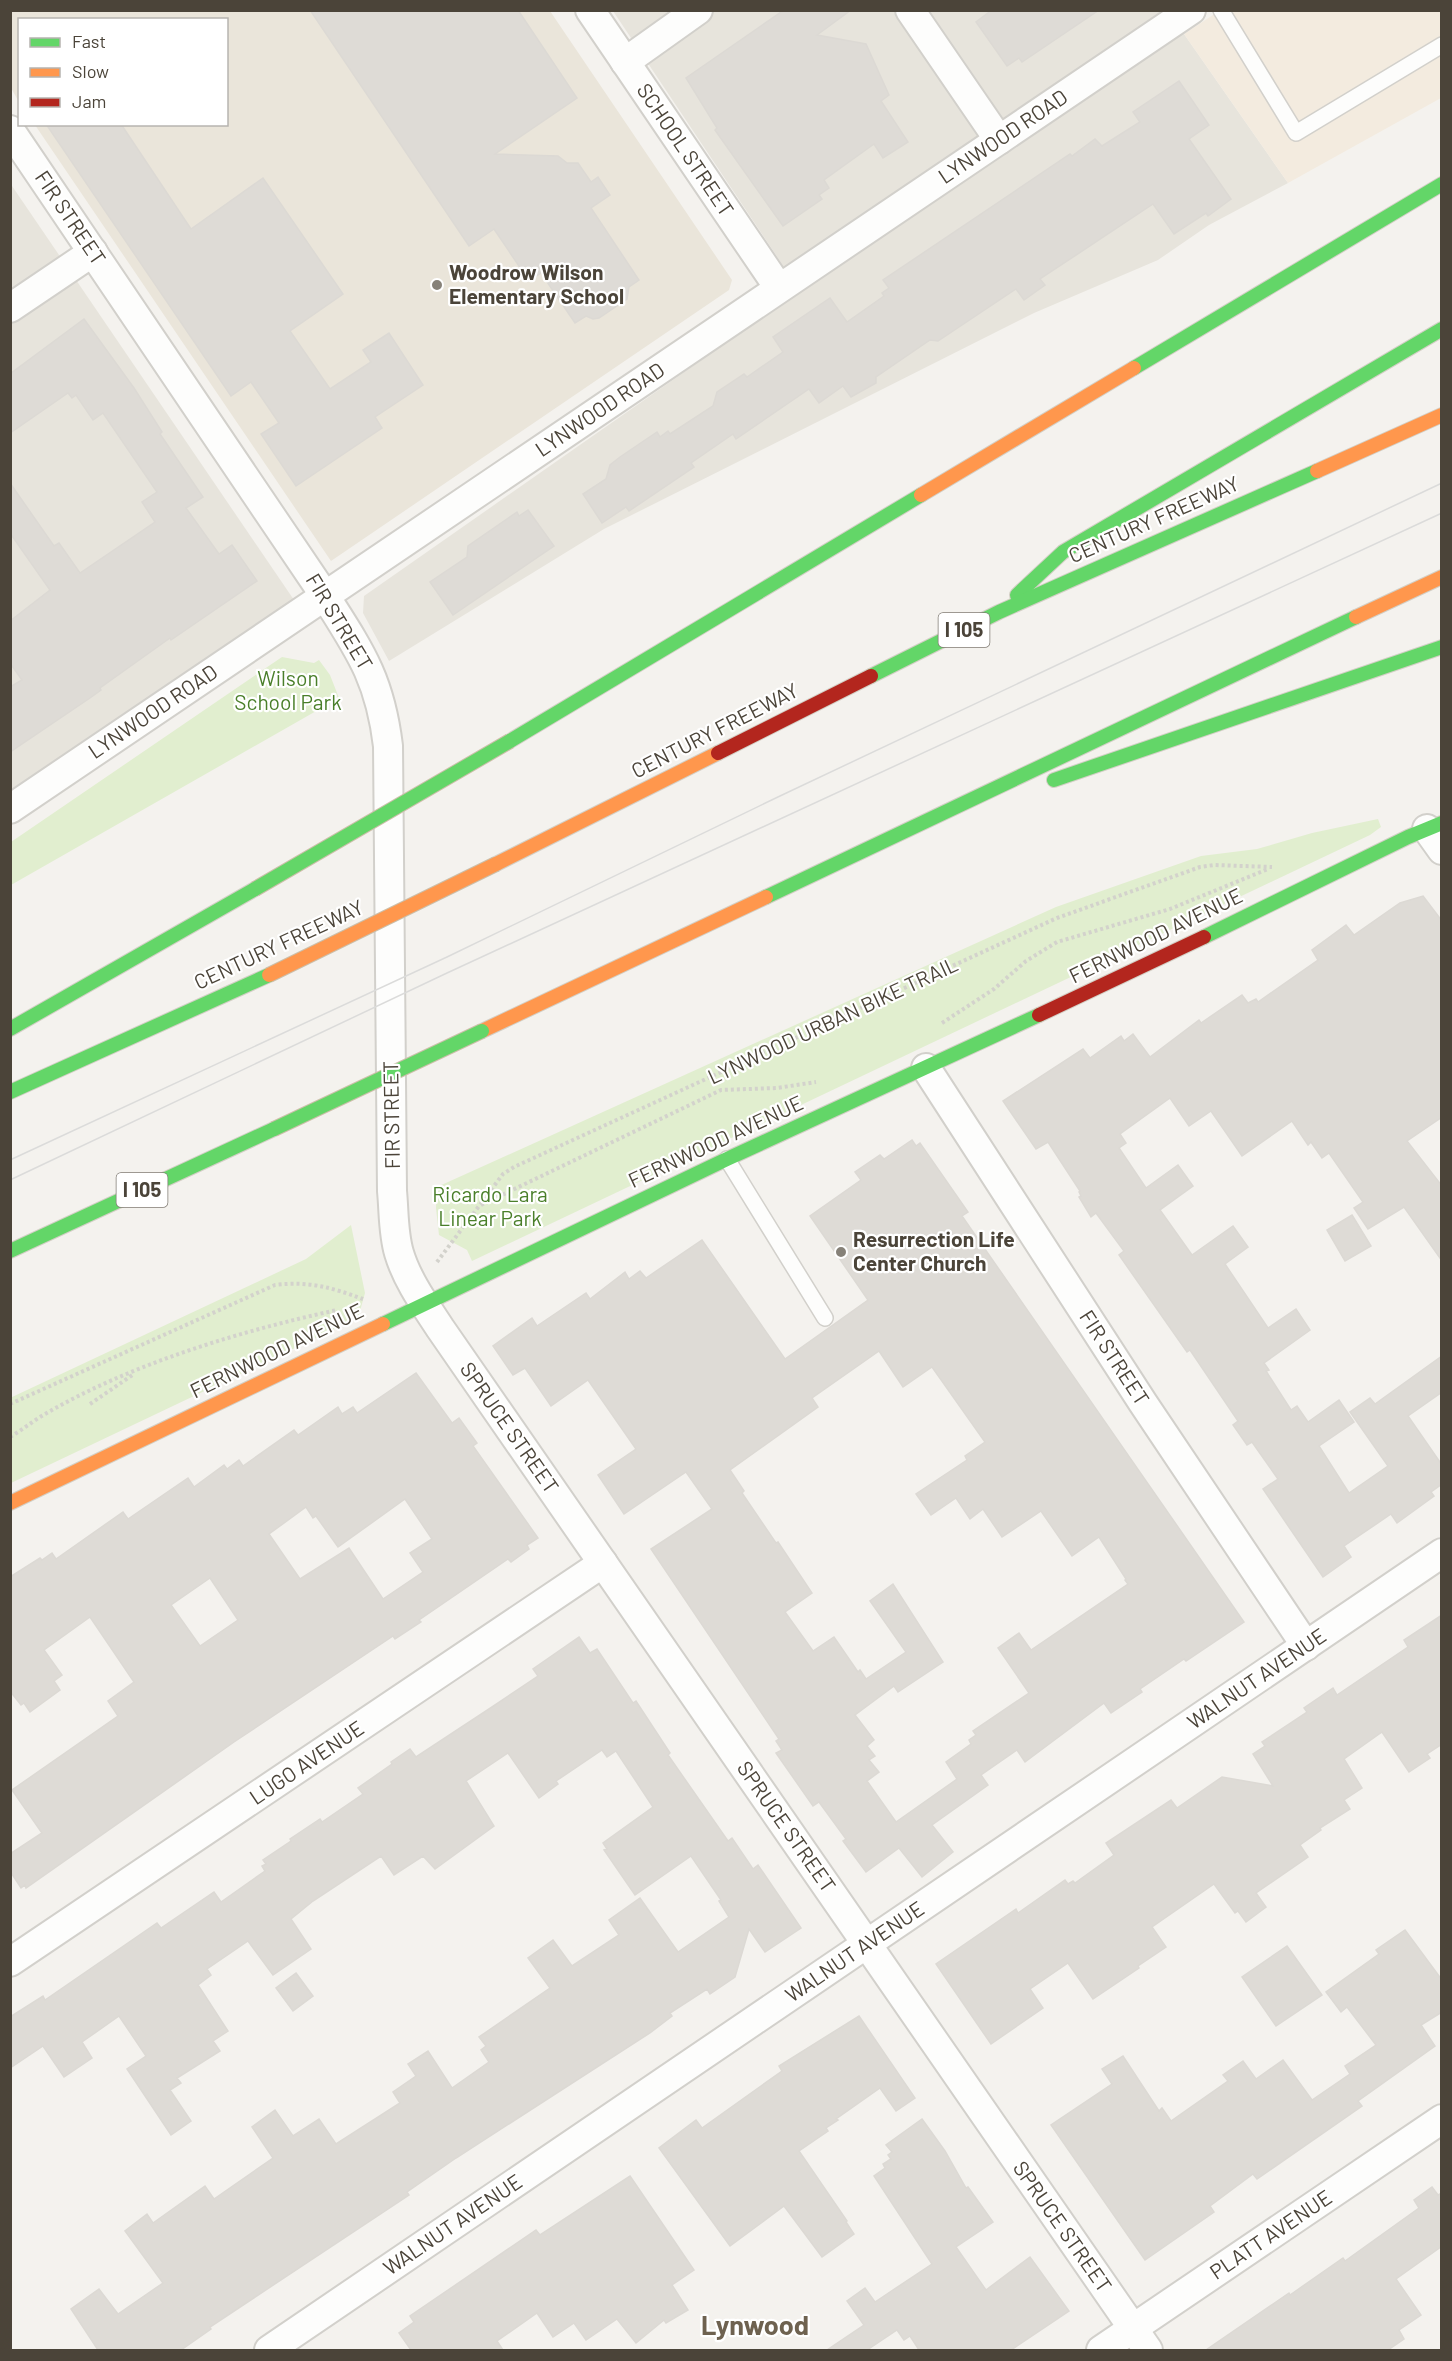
<svg xmlns="http://www.w3.org/2000/svg" width="1452" height="2361" viewBox="0 0 1452 2361" font-family="Barlow,sans-serif">
<style>
.residential{fill:#e7e4dc}
.commercial{fill:#f3ebdf}
.education{fill:#eae5da}
.green{fill:#e1eecf}
.building{fill:#dedbd6;stroke:#dcd9d4;stroke-width:1.5;fill-rule:evenodd}
.lines{fill:none;stroke-linecap:round;stroke-linejoin:round}
.lane-casing{stroke:#d2d0cb;stroke-width:18}
.street-casing{stroke:#d2d0cb;stroke-width:32}
.fast-casing{stroke:#d3cfc5;stroke-width:16}
.slow-casing{stroke:#d3cfc5;stroke-width:16}
.jam-casing{stroke:#d3cfc5;stroke-width:16}
.path{stroke:#d3d2cc;stroke-width:4;stroke-dasharray:3 3;stroke-linecap:butt}
.lane{stroke:#fdfdfc;stroke-width:15}
.street{stroke:#fdfdfc;stroke-width:28}
.fast{stroke:#63d668;stroke-width:14}
.slow{stroke:#ff974d;stroke-width:14}
.jam{stroke:#b3261e;stroke-width:14}
.tram{stroke:#dbdbda;stroke-width:1.5}
.fast-bridge-casing{stroke:#ccbfa9;stroke-width:16;stroke-linecap:butt}
.slow-bridge-casing{stroke:#ccbfa9;stroke-width:16;stroke-linecap:butt}
.fast-bridge{stroke:#63d668;stroke-width:14}
.slow-bridge{stroke:#ff974d;stroke-width:14}
.poi-dot{fill:#868178;stroke:#fff;stroke-width:2}
.labels{text-anchor:middle;stroke-width:4.5;stroke-linejoin:round;paint-order:stroke}
.shield{fill:#fff;stroke:#817c74;stroke-width:1.5}
.shield-label{font-size:20px;font-weight:bold;fill:#4b4439}
.street-label{font-size:21px;fill:#4b4439;stroke:#fff}
.poi-label{font-size:21px;font-weight:bold;fill:#4b4439;stroke:#fff;text-anchor:start}
.park-label{font-size:21px;fill:#4a7f2a;stroke:#fff}
.district-label{font-size:27px;font-weight:bold;fill:#6e6250;stroke:#fff}
</style>
<rect width="100%" height="100%" fill="#f4f2ee"/>
<g class="residential">
<path d="M 613,11 L 1168,11 L 1288,183 L 1209,225 L 1158,260 L 1034,313 L 604,529 L 389,661 L 363,613 L 364,596 L 800,291 Z"/>
<path d="M 10,183 L 294,600 L 10,792 Z"/>
</g>
<path class="commercial" d="M 1219,11 L 1441,11 L 1441,98 L 1288,183 L 1184,34 Z"/>
<path class="education" d="M 10,11 L 550,11 L 732,280 L 729,290 L 331,561 L 35,125 L 226,124 L 226,20 L 20,20 L 19,102 L 11,88 Z"/>
<g class="green">
<path d="M 282,657 L 314,663 L 319,660 L 330,675 L 339,698 L 11,885 L 11,842 Z"/>
<path d="M 1378,819 L 1381,827 L 1370,835 L 472,1261 L 467,1250 L 439,1235 L 436,1208 L 437,1187 L 1056,907 L 1201,856 L 1257,849 L 1312,833 Z"/>
<path d="M 351,1225 L 365,1293 L 358,1318 L 11,1483 L 10,1398 L 306,1259 Z"/>
</g>
<g class="building">
<path d="M 310,10 L 518,10 L 577,98 L 495,154 L 558,156 L 567,163 L 578,163 L 591,182 L 598,177 L 610,195 L 591,208 L 639,280 L 629,287 L 627,299 L 599,318 L 593,319 L 586,316 L 575,323 L 541,273 L 529,281 L 494,229 L 469,246 Z"/>
<path d="M 784,10 L 851,10 L 817,35 L 866,44 L 889,95 L 881,101 L 908,142 L 883,158 L 874,144 L 824,180 L 829,188 L 819,195 L 822,199 L 783,226 L 715,130 L 717,128 L 686,78 Z"/>
<path d="M 992,10 L 1099,10 L 1022,62 L 1019,58 L 1007,66 L 976,22 Z"/>
<path d="M 1179,81 L 1209,125 L 1189,139 L 1231,199 L 1208,216 L 1206,213 L 1174,234 L 1153,204 L 1040,279 L 1045,285 L 1024,300 L 1016,289 L 938,341 L 930,340 L 876,377 L 876,383 L 851,397 L 843,386 L 819,403 L 809,389 L 736,439 L 733,434 L 691,463 L 694,467 L 629,511 L 626,507 L 602,523 L 583,494 L 606,479 L 610,465 L 620,457 L 657,432 L 660,437 L 668,431 L 670,434 L 713,406 L 717,392 L 744,374 L 747,377 L 783,352 L 773,337 L 830,298 L 847,322 L 884,296 L 882,293 L 889,288 L 883,280 L 1070,154 L 1072,156 L 1095,139 L 1102,146 L 1140,122 L 1133,112 Z"/>
<path d="M 46,124 L 121,124 L 191,229 L 263,178 L 343,294 L 290,331 L 330,389 L 371,362 L 363,350 L 389,333 L 423,385 L 375,417 L 382,428 L 296,486 L 261,434 L 279,423 L 251,382 L 231,396 Z"/>
<path d="M 84,319 L 134,388 L 162,432 L 160,434 L 203,497 L 186,508 L 219,554 L 232,545 L 257,581 L 171,640 L 170,638 L 100,688 L 101,690 L 90,698 L 10,752 L 10,687 L 22,680 L 10,663 L 10,621 L 50,590 L 10,533 L 10,483 L 54,546 L 59,543 L 80,573 L 155,522 L 142,502 L 157,492 L 103,413 L 93,420 L 76,395 L 72,398 L 68,393 L 10,433 L 10,374 Z"/>
<path d="M 528,510 L 554,546 L 453,615 L 430,582 L 467,557 L 468,546 L 517,512 L 519,516 Z"/>
<path d="M 1423,896 L 1442,921 L 1442,1117 L 1407,1141 L 1442,1186 L 1442,1261 L 1404,1207 L 1368,1229 L 1354,1208 L 1363,1202 L 1329,1153 L 1322,1158 L 1311,1142 L 1308,1145 L 1292,1121 L 1242,1156 L 1211,1111 L 1189,1126 L 1170,1098 L 1120,1134 L 1126,1143 L 1119,1148 L 1146,1188 L 1178,1165 L 1193,1186 L 1160,1210 L 1192,1255 L 1233,1226 L 1248,1247 L 1225,1264 L 1268,1328 L 1296,1309 L 1310,1330 L 1264,1363 L 1269,1370 L 1266,1371 L 1291,1410 L 1297,1406 L 1308,1422 L 1339,1400 L 1354,1422 L 1319,1446 L 1349,1493 L 1388,1466 L 1350,1412 L 1370,1398 L 1375,1404 L 1442,1356 L 1442,1392 L 1408,1416 L 1442,1465 L 1442,1484 L 1431,1492 L 1434,1496 L 1397,1523 L 1391,1514 L 1344,1546 L 1351,1557 L 1323,1577 L 1263,1489 L 1278,1479 L 1252,1442 L 1247,1445 L 1233,1425 L 1238,1421 L 1190,1350 L 1187,1352 L 1119,1255 L 1124,1251 L 1096,1213 L 1091,1217 L 1079,1197 L 1081,1196 L 1079,1192 L 1080,1191 L 1048,1142 L 1036,1149 L 1003,1101 L 1083,1049 L 1090,1058 L 1121,1036 L 1124,1041 L 1133,1034 L 1150,1057 L 1199,1020 L 1201,1023 L 1242,995 L 1248,1003 L 1256,999 L 1258,1002 L 1318,960 L 1312,950 L 1346,925 L 1354,935 L 1400,903 Z"/>
<path d="M 912,1140 L 916,1146 L 920,1143 L 968,1212 L 962,1216 L 1244,1622 L 1186,1661 L 1184,1659 L 1140,1689 L 1142,1692 L 1111,1713 L 1104,1703 L 1025,1762 L 1017,1750 L 981,1775 L 988,1785 L 932,1825 L 953,1852 L 922,1877 L 899,1848 L 866,1872 L 843,1841 L 846,1839 L 819,1802 L 813,1806 L 776,1753 L 782,1750 L 776,1741 L 779,1739 L 651,1549 L 712,1509 L 686,1472 L 624,1514 L 598,1475 L 636,1449 L 588,1380 L 551,1406 L 525,1368 L 513,1375 L 493,1346 L 532,1318 L 537,1326 L 586,1293 L 590,1299 L 625,1272 L 629,1279 L 640,1271 L 646,1278 L 702,1240 L 785,1359 L 868,1300 L 810,1216 L 861,1180 L 855,1172 L 880,1155 L 884,1159 ZM 879,1351 L 903,1387 L 932,1367 L 985,1442 L 965,1456 L 967,1460 L 916,1494 L 931,1515 L 956,1498 L 970,1519 L 983,1509 L 1002,1537 L 1041,1511 L 1072,1556 L 1099,1537 L 1126,1579 L 1125,1580 L 1128,1584 L 1031,1650 L 1019,1633 L 998,1648 L 1029,1693 L 973,1731 L 976,1735 L 969,1740 L 971,1744 L 946,1762 L 957,1779 L 896,1822 L 867,1781 L 879,1772 L 869,1760 L 875,1756 L 867,1746 L 874,1740 L 855,1715 L 894,1686 L 898,1692 L 943,1662 L 893,1584 L 870,1601 L 906,1652 L 866,1679 L 860,1670 L 858,1672 L 834,1637 L 813,1651 L 785,1612 L 812,1593 L 778,1542 L 776,1543 L 742,1493 L 744,1491 L 730,1470 L 818,1407 L 812,1398 Z"/>
<path d="M 1352,1215 L 1371,1246 L 1345,1261 L 1327,1230 Z"/>
<path d="M 416,1373 L 452,1423 L 459,1418 L 477,1443 L 473,1446 L 538,1538 L 527,1545 L 529,1549 L 511,1562 L 508,1559 L 419,1620 L 421,1622 L 395,1639 L 393,1636 L 234,1742 L 26,1888 L 25,1885 L 21,1888 L 10,1871 L 10,1854 L 42,1833 L 12,1790 L 118,1716 L 108,1701 L 134,1682 L 90,1617 L 44,1650 L 62,1675 L 54,1681 L 60,1690 L 30,1712 L 24,1703 L 21,1705 L 10,1691 L 10,1577 L 40,1558 L 42,1560 L 52,1553 L 56,1559 L 123,1512 L 128,1519 L 188,1478 L 194,1487 L 224,1465 L 227,1469 L 239,1460 L 243,1466 L 294,1430 L 298,1435 L 338,1407 L 342,1414 L 353,1407 L 357,1413 ZM 405,1499 L 432,1539 L 410,1553 L 423,1572 L 383,1599 L 349,1548 L 300,1579 L 269,1534 L 306,1507 L 313,1518 L 316,1516 L 338,1547 ZM 210,1578 L 238,1620 L 200,1646 L 171,1605 Z"/>
<path d="M 1442,1615 L 1442,1744 L 1427,1754 L 1430,1758 L 1409,1772 L 1382,1732 L 1344,1759 L 1362,1788 L 1344,1800 L 1350,1809 L 1320,1828 L 1321,1830 L 1300,1845 L 1308,1857 L 1256,1893 L 1266,1907 L 1246,1922 L 1238,1911 L 1235,1913 L 1214,1884 L 1152,1927 L 1166,1947 L 1138,1966 L 1139,1968 L 1093,1999 L 1068,1963 L 1030,1989 L 1043,2008 L 991,2044 L 936,1964 L 1016,1909 L 1018,1913 L 1065,1880 L 1068,1884 L 1073,1881 L 1075,1883 L 1114,1855 L 1106,1843 L 1171,1800 L 1177,1808 L 1222,1777 L 1273,1786 L 1253,1754 L 1265,1746 L 1262,1742 L 1307,1712 L 1304,1708 L 1333,1688 L 1337,1695 L 1408,1647 L 1404,1640 Z"/>
<path d="M 579,1637 L 590,1653 L 597,1649 L 633,1703 L 636,1701 L 670,1753 L 668,1755 L 728,1841 L 732,1838 L 753,1869 L 758,1865 L 801,1928 L 765,1952 L 749,1929 L 735,1977 L 710,1994 L 707,1989 L 670,2013 L 672,2016 L 650,2033 L 456,2158 L 407,2192 L 409,2195 L 210,2327 L 211,2329 L 181,2350 L 98,2350 L 71,2309 L 99,2289 L 118,2314 L 163,2283 L 125,2231 L 147,2214 L 153,2223 L 205,2186 L 214,2199 L 273,2158 L 252,2127 L 275,2110 L 293,2136 L 319,2119 L 336,2144 L 400,2103 L 393,2092 L 416,2076 L 408,2064 L 428,2051 L 452,2088 L 489,2062 L 481,2050 L 486,2046 L 479,2037 L 550,1988 L 528,1958 L 553,1940 L 572,1966 L 619,1935 L 609,1920 L 640,1898 L 678,1952 L 729,1917 L 719,1901 L 721,1900 L 691,1856 L 635,1895 L 604,1850 L 607,1849 L 603,1843 L 653,1807 L 616,1751 L 607,1757 L 602,1750 L 556,1781 L 558,1784 L 539,1798 L 508,1753 L 466,1781 L 494,1826 L 435,1869 L 423,1856 L 394,1875 L 381,1856 L 313,1901 L 291,1919 L 311,1949 L 273,1975 L 248,1941 L 207,1969 L 211,1975 L 198,1985 L 228,2031 L 213,2041 L 220,2051 L 177,2078 L 181,2083 L 170,2090 L 191,2121 L 171,2135 L 127,2069 L 146,2056 L 119,2016 L 82,2042 L 92,2058 L 64,2077 L 43,2046 L 10,2068 L 10,2017 L 43,1996 L 45,2000 L 157,1923 L 161,1928 L 214,1892 L 221,1902 L 265,1871 L 262,1866 L 266,1864 L 263,1860 L 291,1841 L 290,1839 L 320,1819 L 322,1822 L 363,1794 L 358,1788 L 392,1764 L 391,1762 L 410,1749 L 416,1757 L 492,1707 L 538,1676 L 533,1669 Z"/>
<path d="M 1405,1930 L 1442,1980 L 1442,2012 L 1421,2025 L 1435,2046 L 1358,2101 L 1362,2106 L 1257,2179 L 1253,2174 L 1210,2206 L 1214,2212 L 1145,2260 L 1051,2125 L 1112,2084 L 1102,2069 L 1123,2056 L 1159,2111 L 1162,2108 L 1171,2121 L 1228,2081 L 1223,2075 L 1243,2061 L 1256,2079 L 1283,2060 L 1312,2100 L 1350,2074 L 1345,2066 L 1376,2045 L 1347,2007 L 1341,2012 L 1326,1992 L 1379,1954 L 1376,1950 Z"/>
<path d="M 1287,1946 L 1322,1995 L 1276,2026 L 1242,1977 Z"/>
<path d="M 296,1973 L 313,1996 L 293,2011 L 276,1988 Z"/>
<path d="M 859,2016 L 915,2098 L 896,2111 L 880,2088 L 836,2119 L 838,2120 L 826,2128 L 828,2131 L 799,2151 L 847,2221 L 846,2222 L 854,2234 L 822,2257 L 784,2206 L 730,2246 L 659,2148 L 696,2120 L 702,2128 L 782,2071 L 779,2066 Z"/>
<path d="M 922,2119 L 945,2151 L 966,2188 L 968,2187 L 993,2222 L 956,2247 L 986,2290 L 1030,2257 L 1069,2311 L 1011,2350 L 919,2350 L 910,2336 L 904,2340 L 897,2330 L 867,2350 L 827,2350 L 864,2325 L 847,2301 L 865,2288 L 875,2302 L 932,2264 L 874,2176 L 885,2168 L 883,2164 L 891,2159 L 888,2155 L 892,2152 L 886,2145 Z"/>
<path d="M 630,2176 L 694,2270 L 672,2285 L 688,2310 L 666,2323 L 664,2320 L 636,2343 L 617,2319 L 586,2340 L 574,2323 L 553,2337 L 537,2313 L 497,2341 L 503,2350 L 411,2350 L 399,2333 L 414,2322 L 410,2316 L 536,2230 L 540,2235 Z"/>
<path d="M 1432,2187 L 1438,2195 L 1442,2193 L 1442,2246 L 1396,2279 L 1421,2315 L 1399,2330 L 1404,2339 L 1388,2350 L 1206,2350 L 1289,2293 L 1290,2295 L 1343,2258 L 1345,2261 L 1419,2208 L 1414,2200 Z"/>
</g>
<g class="lines">
<defs>
<g id="lane">
<path d="M 1221,10 L 1296,133 L 1442,45"/>
<path d="M 727,1159 L 825,1318"/>
</g>
<g id="street">
<path d="M 590,10 L 779,288"/>
<path d="M 910,10 L 999,140"/>
<path d="M 625,62 L 698,10"/>
<path d="M 10,130 L 325,596 C 360,651 380,679 388,746 L 392,1191 C 394,1211 393,1233 399,1253 C 407,1280 425,1305 440,1328 L 1148,2350"/>
<path d="M 10,308 L 93,252"/>
<path d="M 10,809 L 1191,10"/>
<path d="M 1427,829 L 1442,850"/>
<path d="M 926,1068 L 1143,1403 L 1306,1646"/>
<path d="M 10,1962 L 603,1563"/>
<path d="M 269,2350 L 1442,1553"/>
<path d="M 1101,2350 L 1442,2119"/>
</g>
<g id="fast">
<path d="M 1134,368 L 1442,184"/>
<path d="M 1017,595 L 1063,552 L 1442,329"/>
<path d="M 871,676 L 999,612 L 1317,471"/>
<path d="M 510,741 L 921,495"/>
<path d="M 1054,780 L 1442,647"/>
<path d="M 766,897 L 1356,617"/>
<path d="M 1204,937 L 1408,837 L 1442,823"/>
<path d="M 10,1029 L 255,889"/>
<path d="M 10,1092 L 269,975"/>
<path d="M 10,1251 L 274,1129"/>
<path d="M 383,1324 L 727,1159 L 1039,1015"/>
</g>
<g id="slow">
<path d="M 1317,471 L 1442,415"/>
<path d="M 921,495 L 1134,368"/>
<path d="M 1356,617 L 1442,577"/>
<path d="M 496,864 L 718,753"/>
<path d="M 482,1031 L 766,897"/>
<path d="M 10,1503 L 383,1324"/>
</g>
<g id="jam">
<path d="M 718,753 L 871,676"/>
<path d="M 1039,1015 L 1204,937"/>
</g>
</defs>
<use href="#lane" class="lane-casing"/>
<use href="#street" class="street-casing"/>
<use href="#fast" class="fast-casing"/>
<use href="#slow" class="slow-casing"/>
<use href="#jam" class="jam-casing"/>
<g class="path">
<path d="M 942,1023 L 994,989 L 1026,961 L 1057,942 L 1170,909 L 1268,869"/>
<path d="M 481,1205 L 721,1090 L 777,1088 L 816,1082"/>
<path d="M 437,1262 L 503,1174 L 514,1167 L 1057,918 L 1200,867 L 1214,865 L 1272,867"/>
<path d="M 10,1404 L 275,1285 C 309,1281 330,1287 363,1299"/>
<path d="M 90,1404 L 134,1374"/>
<path d="M 10,1437 C 22,1430 33,1421 45,1414 C 131,1364 240,1331 337,1310"/>
</g>
<use href="#lane" class="lane"/>
<use href="#street" class="street"/>
<use href="#fast" class="fast"/>
<use href="#slow" class="slow"/>
<use href="#jam" class="jam"/>
<g class="tram">
<path d="M 10,1160 L 447,957 L 780,796 L 1442,483"/>
<path d="M 10,1180 L 447,973 L 1442,513"/>
</g>
<defs>
<g id="fast-bridge">
<path d="M 255,889 L 510,741"/>
<path d="M 274,1129 L 482,1031"/>
</g>
<path id="slow-bridge" d="M 269,975 L 496,864"/>
</defs>
<use href="#fast-bridge" class="fast-bridge-casing"/>
<use href="#slow-bridge" class="slow-bridge-casing"/>
<use href="#fast-bridge" class="fast-bridge"/>
<use href="#slow-bridge" class="slow-bridge"/>
</g>
<g class="poi-dot">
<circle cx="437" cy="285" r="6"/>
<circle cx="841" cy="1252" r="6"/>
</g>
<g class="labels">
<g class="shield">
<rect x="938.5" y="613" width="51" height="34" rx="4.5"/>
<rect x="116.5" y="1173" width="51" height="34" rx="4.5"/>
</g>
<g class="shield-label">
<text x="964" y="637">I 105</text>
<text x="142" y="1197">I 105</text>
</g>
<g class="street-label">
<text transform="translate(1003 137) rotate(-34)" y="7">LYNWOOD ROAD</text>
<text transform="translate(685 150) rotate(56)" y="7">SCHOOL STREET</text>
<text transform="translate(70 218) rotate(56)" y="7">FIR STREET</text>
<text transform="translate(600 410) rotate(-34)" y="7">LYNWOOD ROAD</text>
<text transform="translate(1154 520) rotate(-24)" y="7">CENTURY FREEWAY</text>
<text transform="translate(339 622) rotate(59)" y="7">FIR STREET</text>
<text transform="translate(153 712) rotate(-34)" y="7">LYNWOOD ROAD</text>
<text transform="translate(715 731) rotate(-27)" y="7">CENTURY FREEWAY</text>
<text transform="translate(1156 936) rotate(-26)" y="7">FERNWOOD AVENUE</text>
<text transform="translate(279 945) rotate(-25)" y="7">CENTURY FREEWAY</text>
<text transform="translate(833 1021) rotate(-25)" y="7">LYNWOOD URBAN BIKE TRAIL</text>
<text transform="translate(392 1115) rotate(-91)" y="7">FIR STREET</text>
<text transform="translate(716 1142) rotate(-25)" y="7">FERNWOOD AVENUE</text>
<text transform="translate(277 1351) rotate(-26)" y="7">FERNWOOD AVENUE</text>
<text transform="translate(1114 1358) rotate(57)" y="7">FIR STREET</text>
<text transform="translate(509 1428) rotate(55)" y="7">SPRUCE STREET</text>
<text transform="translate(1257 1679) rotate(-34)" y="7">WALNUT AVENUE</text>
<text transform="translate(307 1763) rotate(-34)" y="7">LUGO AVENUE</text>
<text transform="translate(786 1827) rotate(55)" y="7">SPRUCE STREET</text>
<text transform="translate(855 1952) rotate(-34)" y="7">WALNUT AVENUE</text>
<text transform="translate(453 2225) rotate(-34)" y="7">WALNUT AVENUE</text>
<text transform="translate(1062 2227) rotate(55)" y="7">SPRUCE STREET</text>
<text transform="translate(1271 2235) rotate(-34)" y="7">PLATT AVENUE</text>
</g>
<g class="poi-label">
<text x="449" y="280">Woodrow Wilson<tspan x="449" dy="24">Elementary School</tspan></text>
<text x="853" y="1247">Resurrection Life<tspan x="853" dy="24">Center Church</tspan></text>
</g>
<g class="park-label">
<text x="288" y="686">Wilson<tspan x="288" dy="24">School Park</tspan></text>
<text x="490" y="1202">Ricardo Lara<tspan x="490" dy="24">Linear Park</tspan></text>
</g>
<g class="district-label">
<text x="755" y="2335">Lynwood</text>
</g>
</g>
<rect width="1452" height="2361" fill="none" stroke="#4b4439" stroke-width="24"/>
<rect x="18" y="18" width="210" height="108" fill="#ffffff" stroke="#b7b4b0" stroke-width="1.5"/>
<rect x="30" y="38" width="30" height="9" fill="#63d668" stroke="#b7b4b0" stroke-width="1.5"/>
<text x="72" y="48" font-size="18" fill="#4b4439">Fast</text>
<rect x="30" y="68" width="30" height="9" fill="#ff974d" stroke="#b7b4b0" stroke-width="1.5"/>
<text x="72" y="78" font-size="18" fill="#4b4439">Slow</text>
<rect x="30" y="98" width="30" height="9" fill="#b3261e" stroke="#b7b4b0" stroke-width="1.5"/>
<text x="72" y="108" font-size="18" fill="#4b4439">Jam</text>
</svg>
